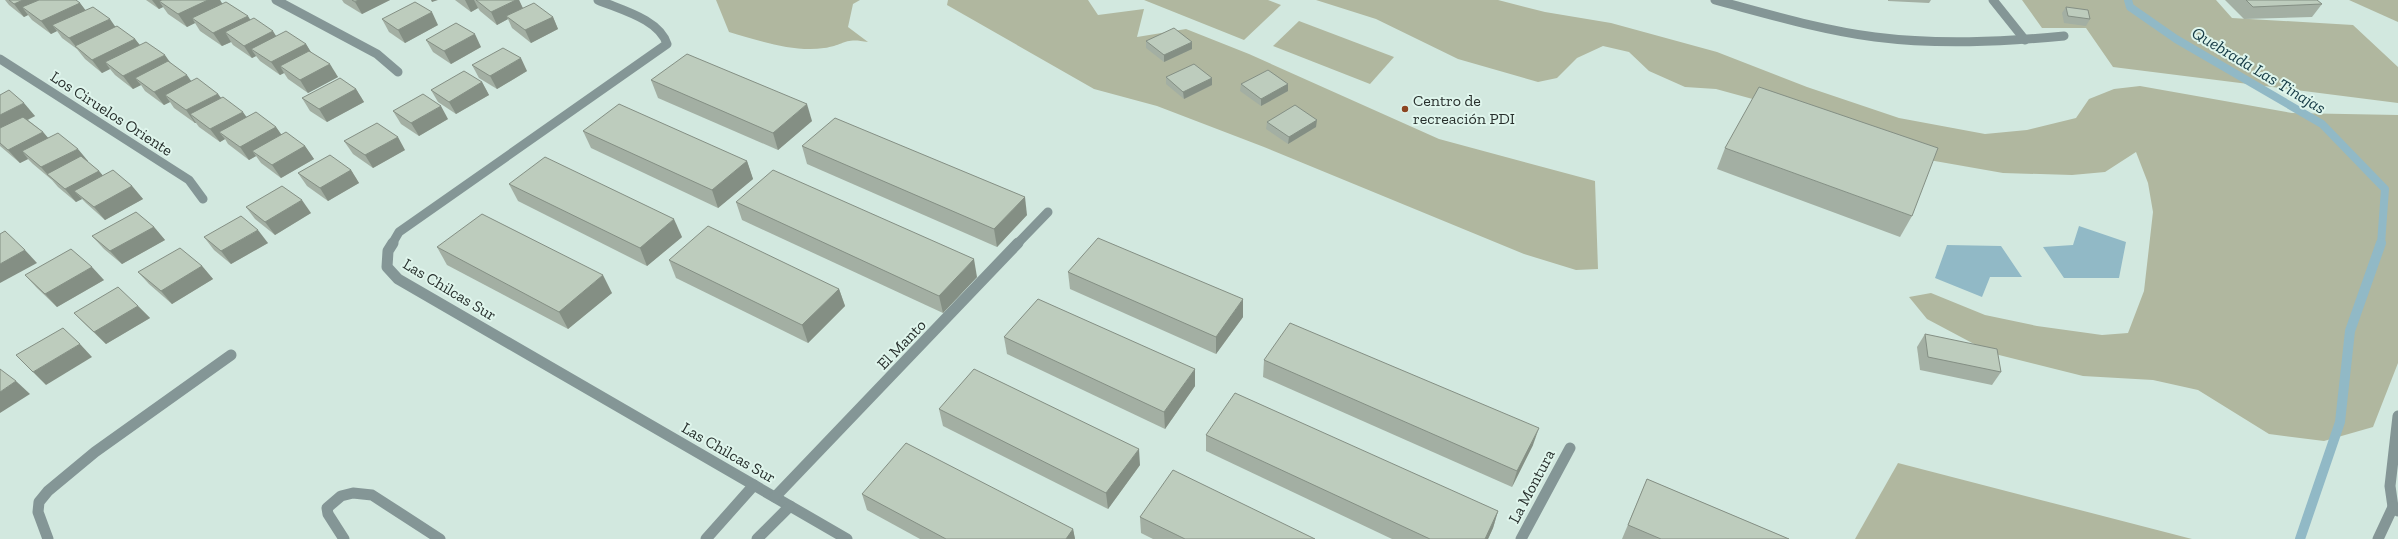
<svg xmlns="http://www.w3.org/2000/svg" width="2398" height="539" viewBox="0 0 2398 539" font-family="'Zilla Slab',serif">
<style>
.green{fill:#b0b79f}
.water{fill:#91b9c6}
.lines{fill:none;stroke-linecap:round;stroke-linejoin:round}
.stream-far1{stroke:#91b9c6;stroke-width:8}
.stream{stroke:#91b9c6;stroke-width:10}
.street-far1{stroke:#849696;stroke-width:9}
.street{stroke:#849696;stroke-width:11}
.wall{fill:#a3afa3}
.shaded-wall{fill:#848f84}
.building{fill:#bdccbd;stroke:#848f84}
.poi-dot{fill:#8c4521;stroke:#dff5ec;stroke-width:1.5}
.labels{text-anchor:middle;stroke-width:4;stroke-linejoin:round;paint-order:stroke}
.poi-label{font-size:16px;fill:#272f2c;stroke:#dff5ec;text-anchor:start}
.street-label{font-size:16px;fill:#272f2c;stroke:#dff5ec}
.water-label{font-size:17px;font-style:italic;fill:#143944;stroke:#dff5ec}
</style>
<rect width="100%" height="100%" fill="#d2e8df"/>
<g class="green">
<path d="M 716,0 L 860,0 L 853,4 L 848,27 L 868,42 C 844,37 845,45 824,48 C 795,53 757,40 729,32 Z"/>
<path d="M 948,0 L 1088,0 L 1098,15 L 1144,9 L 1137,37 L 1186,29 L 1249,54 L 1439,139 L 1595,181 L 1598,269 L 1576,270 L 1524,254 L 1264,147 L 1157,106 L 1094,89 L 947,5 Z"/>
<path d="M 1144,0 L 1268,0 L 1281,5 L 1244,40 Z"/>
<path d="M 1316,0 L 1498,0 L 1545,12 L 1611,23 L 1717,52 L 1807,87 L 1899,118 L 1985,134 L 2027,130 L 2076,118 L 2089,99 L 2114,89 L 2140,86 L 2292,113 L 2398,115 L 2398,363 L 2373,427 L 2324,441 L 2269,434 L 2198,390 L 2153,380 L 2083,376 L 1991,353 L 1927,319 L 1909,297 L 1931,293 L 1985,315 L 2037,326 L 2102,335 L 2128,333 L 2144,291 L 2153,212 L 2148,183 L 2136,152 L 2105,172 L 2072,175 L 2003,173 L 1929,160 L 1782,107 L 1716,89 L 1685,87 L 1649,71 L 1629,52 L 1603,46 L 1577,58 L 1557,78 L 1538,82 L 1458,59 L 1376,19 Z"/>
<path d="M 2022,0 L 2216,0 L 2232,18 L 2353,25 L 2398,67 L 2398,103 L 2113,67 L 2086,28 L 2042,28 Z"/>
<path d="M 2349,0 L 2398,0 L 2398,22 Z"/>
<path d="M 1299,21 L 1394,57 L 1370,84 L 1273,46 Z"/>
<path d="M 1898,463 L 2192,539 L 1855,539 Z"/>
</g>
<g class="water">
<path d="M 2079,226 L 2126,242 L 2119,278 L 2064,278 L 2043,247 L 2073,245 Z"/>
<path d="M 1947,245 L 2001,246 L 2022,277 L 1990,277 L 1982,297 L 1935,278 Z"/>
</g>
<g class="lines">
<path class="stream-far1" d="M 2128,0 L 2130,7 L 2176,39 L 2322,124 L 2385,189 L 2381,244"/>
<path class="stream" d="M 2300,539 L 2340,422 L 2350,331 L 2381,243"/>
<g class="street-far1">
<path d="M 276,0 L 377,54 L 398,72"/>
<path d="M 1715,0 C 1768,14 1821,30 1875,37 C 1938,45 2001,42 2064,36"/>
<path d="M 1993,0 L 2025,40"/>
<path d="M 0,59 L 189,180 L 203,199"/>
<path d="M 392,244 L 399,232 L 667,44 C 659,19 621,10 598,0"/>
<path d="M 1017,244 L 1048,212"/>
</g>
<g class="street">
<path d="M 393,243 L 388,251 L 387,267 L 398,279 L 847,539"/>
<path d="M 2398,416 L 2390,486 L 2393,507 L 2398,511"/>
<path d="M 775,497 L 1018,243"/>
<path d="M 48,539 L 38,512 L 39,502 L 48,491 L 95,452 L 231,355"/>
<path d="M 344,539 L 328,514 L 327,508 L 341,496 L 353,493 L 372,495 L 440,539"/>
<path d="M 706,539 L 754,485"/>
<path d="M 757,539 L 790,506"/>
<path d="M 1521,539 L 1570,448"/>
<path d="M 2378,539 L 2393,507"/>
</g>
</g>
<g class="wall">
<path d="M 5,0 L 76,0 L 80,3 L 85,10 L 116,27 L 135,39 L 140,45 L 171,64 L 191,81 L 218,94 L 221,98 L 247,117 L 276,127 L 281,134 L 305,146 L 314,159 L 281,178 L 261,163 L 256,156 L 249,160 L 228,144 L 225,139 L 220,142 L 199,127 L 196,123 L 195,123 L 174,108 L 170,102 L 164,105 L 145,91 L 141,85 L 133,89 L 115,75 L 110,69 L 102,73 L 85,59 L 77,49 L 62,38 L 57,31 L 51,34 L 32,20 L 28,15 L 24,17 L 9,5 Z"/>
<path d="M 146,0 L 220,0 L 222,4 L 250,20 L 276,36 L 306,44 L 310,51 L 338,77 L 308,93 L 288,79 L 284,73 L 280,75 L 260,61 L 256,56 L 252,58 L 233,45 L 231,42 L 222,46 L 200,31 L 195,23 L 187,27 L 168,14 L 163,7 L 159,9 Z"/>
<path d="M 342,0 L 390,0 L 362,14 L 344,3 Z"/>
<path d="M 455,0 L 519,0 L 523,8 L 553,17 L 558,29 L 531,43 L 512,28 L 508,19 L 497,25 L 480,11 L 478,8 L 471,12 Z"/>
<path d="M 1888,0 L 1931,0 L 1929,3 L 1888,1 Z"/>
<path d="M 2225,0 L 2317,0 L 2322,4 L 2312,17 L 2244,19 Z"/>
<path d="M 2066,7 L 2090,19 L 2086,26 L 2064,23 L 2062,13 Z"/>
<path d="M 382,19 L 438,25 L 405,43 L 389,32 Z"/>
<path d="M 426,40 L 481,47 L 451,64 L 433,52 Z"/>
<path d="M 1146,41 L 1192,49 L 1164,62 L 1146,48 Z"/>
<path d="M 472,65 L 527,71 L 497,89 L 479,78 Z"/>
<path d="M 1166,77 L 1212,78 L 1212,85 L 1184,99 L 1166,84 Z"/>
<path d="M 651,80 L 812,121 L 778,150 L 658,98 Z"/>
<path d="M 482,82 L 489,95 L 456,114 L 438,102 L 431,90 Z"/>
<path d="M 1241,84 L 1288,91 L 1261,106 L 1240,91 Z"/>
<path d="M 356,89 L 364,102 L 327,122 L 310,111 L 302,98 Z"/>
<path d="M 0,95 L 35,116 L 28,120 L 43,132 L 48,138 L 88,161 L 88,162 L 99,171 L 103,176 L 132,186 L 143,199 L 105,220 L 86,203 L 82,199 L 76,202 L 58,187 L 52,180 L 33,164 L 28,159 L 20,163 L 0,146 Z"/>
<path d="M 393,111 L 448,119 L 419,136 L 401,124 Z"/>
<path d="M 1267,122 L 1316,127 L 1288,144 L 1266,129 Z"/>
<path d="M 583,131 L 747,161 L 753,179 L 718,208 L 591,148 Z"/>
<path d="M 344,141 L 405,150 L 373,168 L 353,154 Z"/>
<path d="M 802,146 L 1027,215 L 997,247 L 807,164 Z"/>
<path d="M 1725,148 L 1912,216 L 1900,237 L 1717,169 Z"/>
<path d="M 351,170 L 359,183 L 328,201 L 307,186 L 298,173 Z"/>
<path d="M 509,184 L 682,237 L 647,266 L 518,201 Z"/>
<path d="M 736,202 L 977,277 L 943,313 L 742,220 Z"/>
<path d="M 246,207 L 311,213 L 275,235 L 255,219 Z"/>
<path d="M 154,227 L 165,240 L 122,264 L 104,249 L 92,236 Z"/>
<path d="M 204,237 L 268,243 L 231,264 L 214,250 Z"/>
<path d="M 437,247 L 612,293 L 568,329 L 447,265 Z"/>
<path d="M 669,260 L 839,289 L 845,306 L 808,343 L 676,278 Z"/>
<path d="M 202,266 L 213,279 L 172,304 L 149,284 L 138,272 Z"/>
<path d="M 1068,272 L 1243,317 L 1216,354 L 1070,289 Z"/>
<path d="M 25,275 L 104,280 L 57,307 L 37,288 Z"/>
<path d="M 138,306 L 150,318 L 106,344 L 86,325 L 74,313 Z"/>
<path d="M 1925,334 L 2001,372 L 1992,385 L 1920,370 L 1917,347 Z"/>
<path d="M 1004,337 L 1195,386 L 1165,429 L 1007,354 Z"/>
<path d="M 1264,360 L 1533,445 L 1512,487 L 1263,377 Z"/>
<path d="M 939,409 L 1140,465 L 1108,509 L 943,426 Z"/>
<path d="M 1206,435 L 1498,511 L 1493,528 L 1488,539 L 1392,539 L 1206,451 Z"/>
<path d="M 1647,479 L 1789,539 L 1622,539 Z"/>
<path d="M 862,494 L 1073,529 L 1075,539 L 920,539 L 867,510 Z"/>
<path d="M 1140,517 L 1315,539 L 1153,539 L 1141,533 Z"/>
</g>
<g class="shaded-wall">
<path d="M 23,0 L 61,0 L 22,7 L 28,15 L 24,17 L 14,4 Z"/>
<path d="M 152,0 L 177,0 L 159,1 L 163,7 L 159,9 Z"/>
<path d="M 208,0 L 220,0 L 225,8 L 192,18 L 195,23 L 187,27 L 178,14 Z"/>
<path d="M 358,0 L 390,0 L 362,14 L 355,2 Z"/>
<path d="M 431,0 L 438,0 L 432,2 Z"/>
<path d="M 465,0 L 474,0 L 478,8 L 471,12 Z"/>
<path d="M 516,0 L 519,0 L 524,11 L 506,16 L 508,19 L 497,25 L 491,12 Z"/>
<path d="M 80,3 L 90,16 L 52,25 L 57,31 L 51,34 L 41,21 Z"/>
<path d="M 432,12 L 438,25 L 405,43 L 398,30 Z"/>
<path d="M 248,16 L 256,29 L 225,32 L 231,42 L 222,46 L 213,33 Z"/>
<path d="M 553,17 L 558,29 L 531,43 L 525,30 Z"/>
<path d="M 110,19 L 119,32 L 77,48 L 69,38 Z"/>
<path d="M 273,31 L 281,44 L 251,49 L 256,56 L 252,58 L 244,46 Z"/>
<path d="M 475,34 L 481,47 L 451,64 L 444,51 Z"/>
<path d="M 135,39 L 145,52 L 105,62 L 110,69 L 102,73 L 92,60 Z"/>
<path d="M 1192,42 L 1192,49 L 1164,62 L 1164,55 Z"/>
<path d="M 306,44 L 314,57 L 280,66 L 284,73 L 280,75 L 271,62 Z"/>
<path d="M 165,55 L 174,68 L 135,78 L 141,85 L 133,89 L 123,76 Z"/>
<path d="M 521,58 L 527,71 L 497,89 L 490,76 Z"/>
<path d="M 330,64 L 338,77 L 308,93 L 300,80 Z"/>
<path d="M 187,75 L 196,88 L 165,95 L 170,102 L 164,105 L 154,92 Z"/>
<path d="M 1212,78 L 1212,85 L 1184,99 L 1183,92 Z"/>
<path d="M 482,82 L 489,95 L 456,114 L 449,102 Z"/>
<path d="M 1288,84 L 1288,91 L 1261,106 L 1261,99 Z"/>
<path d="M 356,89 L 364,102 L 327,122 L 319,109 Z"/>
<path d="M 218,94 L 227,106 L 190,114 L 196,123 L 195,123 L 186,110 Z"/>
<path d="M 24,103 L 35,116 L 0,133 L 0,115 Z"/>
<path d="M 807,104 L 812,121 L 778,150 L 773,133 Z"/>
<path d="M 441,106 L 448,119 L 419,136 L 411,123 Z"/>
<path d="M 243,112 L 252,125 L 219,132 L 225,139 L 220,142 L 210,129 Z"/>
<path d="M 1317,120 L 1316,127 L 1288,144 L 1289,137 Z"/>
<path d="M 276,127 L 285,140 L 252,151 L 256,156 L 249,160 L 240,147 Z"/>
<path d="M 43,132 L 54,145 L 22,151 L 28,159 L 20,163 L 8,150 Z"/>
<path d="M 398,137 L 405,150 L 373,168 L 365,155 Z"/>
<path d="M 305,146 L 314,159 L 281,178 L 272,165 Z"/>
<path d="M 78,149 L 88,161 L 54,179 L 47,174 L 52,180 L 41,167 Z"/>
<path d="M 747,161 L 753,179 L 718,208 L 712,190 Z"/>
<path d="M 351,170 L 359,183 L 328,201 L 320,188 Z"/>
<path d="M 99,171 L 110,184 L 74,191 L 82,199 L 76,202 L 65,189 Z"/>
<path d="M 132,186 L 143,199 L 105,220 L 94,207 Z"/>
<path d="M 1025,197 L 1027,215 L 997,247 L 994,229 Z"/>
<path d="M 302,200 L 311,213 L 275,235 L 265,222 Z"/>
<path d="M 674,219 L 682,237 L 647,266 L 640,248 Z"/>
<path d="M 154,227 L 165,240 L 122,264 L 110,251 Z"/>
<path d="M 258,230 L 268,243 L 231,264 L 221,251 Z"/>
<path d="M 25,250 L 37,263 L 0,283 L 0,264 Z"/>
<path d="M 974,259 L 977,277 L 943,313 L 939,296 Z"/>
<path d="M 202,266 L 213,279 L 172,304 L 161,291 Z"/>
<path d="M 92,267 L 104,280 L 57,307 L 45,294 Z"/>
<path d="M 603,275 L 612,293 L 568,329 L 559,312 Z"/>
<path d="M 839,289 L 845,306 L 808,343 L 802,325 Z"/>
<path d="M 1243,299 L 1243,317 L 1216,354 L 1216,337 Z"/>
<path d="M 138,306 L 150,318 L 106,344 L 94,332 Z"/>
<path d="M 80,344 L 92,357 L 46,385 L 33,372 Z"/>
<path d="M 1195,369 L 1195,386 L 1165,429 L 1164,412 Z"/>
<path d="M 16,381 L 30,394 L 0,413 L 0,392 Z"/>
<path d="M 1539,428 L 1533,445 L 1512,487 L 1517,471 Z"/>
<path d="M 1139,449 L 1140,465 L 1108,509 L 1106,493 Z"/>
<path d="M 1498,511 L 1493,528 L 1488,539 L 1485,539 Z"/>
<path d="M 1073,529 L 1075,539 L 1066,539 Z"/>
</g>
<g class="building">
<path d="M 9,0 L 23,0 L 14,4 Z"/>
<path d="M 39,0 L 76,0 L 80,3 L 41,21 L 22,7 Z"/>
<path d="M 162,0 L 208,0 L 178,14 L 159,1 Z"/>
<path d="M 352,0 L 358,0 L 355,2 Z"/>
<path d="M 476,0 L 516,0 L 491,12 Z"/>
<path d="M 2246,0 L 2317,0 L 2322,4 L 2253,7 Z"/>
<path d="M 226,2 L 248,16 L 213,33 L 192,18 Z"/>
<path d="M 415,2 L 432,12 L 398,30 L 382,19 Z"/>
<path d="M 534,3 L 553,17 L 525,30 L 506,16 Z"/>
<path d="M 93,7 L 110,19 L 69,38 L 52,25 Z"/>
<path d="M 2066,7 L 2088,10 L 2090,19 L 2068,16 Z"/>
<path d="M 254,18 L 273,31 L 244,46 L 225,32 Z"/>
<path d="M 456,23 L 475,34 L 444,51 L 426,40 Z"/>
<path d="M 117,26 L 135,39 L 92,60 L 75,46 Z"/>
<path d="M 1174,28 L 1192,42 L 1164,55 L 1146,41 Z"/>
<path d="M 286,31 L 306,44 L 271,62 L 251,49 Z"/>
<path d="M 146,42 L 165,55 L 123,76 L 105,62 Z"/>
<path d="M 503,48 L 521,58 L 490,76 L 472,65 Z"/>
<path d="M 309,51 L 330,64 L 300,80 L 280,66 Z"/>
<path d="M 687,54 L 807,104 L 773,133 L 651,80 Z"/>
<path d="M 168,61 L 187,75 L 154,92 L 135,78 Z"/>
<path d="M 1194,64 L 1212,78 L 1183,92 L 1166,77 Z"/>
<path d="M 1268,70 L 1288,84 L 1261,99 L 1241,84 Z"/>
<path d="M 464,71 L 482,82 L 449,102 L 431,90 Z"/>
<path d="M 197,78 L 218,94 L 186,110 L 165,95 Z"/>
<path d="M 340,78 L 356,89 L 319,109 L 302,98 Z"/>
<path d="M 1759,87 L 1938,148 L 1912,216 L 1725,148 Z"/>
<path d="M 9,90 L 24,103 L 0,115 L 0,95 Z"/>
<path d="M 423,94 L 441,106 L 411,123 L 393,111 Z"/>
<path d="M 223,97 L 243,112 L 210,129 L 190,114 Z"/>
<path d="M 619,104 L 747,161 L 712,190 L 583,131 Z"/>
<path d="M 1295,105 L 1317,120 L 1289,137 L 1267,122 Z"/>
<path d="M 256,112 L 276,127 L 240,147 L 219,132 Z"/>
<path d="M 23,117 L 43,132 L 8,150 L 0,143 L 0,128 Z"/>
<path d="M 835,118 L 1025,197 L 994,229 L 802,146 Z"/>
<path d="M 377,123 L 398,137 L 365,155 L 344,141 Z"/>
<path d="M 286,132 L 305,146 L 272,165 L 252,151 Z"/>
<path d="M 58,133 L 78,149 L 41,167 L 22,151 Z"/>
<path d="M 330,155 L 351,170 L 320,188 L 298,173 Z"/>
<path d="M 81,156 L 99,171 L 65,189 L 47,174 Z"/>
<path d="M 545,157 L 674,219 L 640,248 L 509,184 Z"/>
<path d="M 113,170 L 132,186 L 94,207 L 74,191 Z"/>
<path d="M 773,170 L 974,259 L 939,296 L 736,202 Z"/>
<path d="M 282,186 L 302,200 L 265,222 L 246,207 Z"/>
<path d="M 136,212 L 154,227 L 110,251 L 92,236 Z"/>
<path d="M 482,214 L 603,275 L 559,312 L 437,247 Z"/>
<path d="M 241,216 L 258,230 L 221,251 L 204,237 Z"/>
<path d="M 708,226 L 839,289 L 802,325 L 669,260 Z"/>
<path d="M 5,231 L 25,250 L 0,264 L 0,234 Z"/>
<path d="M 1098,238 L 1243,299 L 1216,337 L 1068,272 Z"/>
<path d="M 180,248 L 202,266 L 161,291 L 138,272 Z"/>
<path d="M 71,249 L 92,267 L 45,294 L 25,275 Z"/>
<path d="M 118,287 L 138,306 L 94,332 L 74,313 Z"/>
<path d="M 1038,299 L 1195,369 L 1164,412 L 1004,337 Z"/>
<path d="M 1290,323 L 1539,428 L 1517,471 L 1264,360 Z"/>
<path d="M 63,328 L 80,344 L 33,372 L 16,355 Z"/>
<path d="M 1925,334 L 1997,349 L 2001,372 L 1928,357 Z"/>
<path d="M 0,369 L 16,381 L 0,392 Z"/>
<path d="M 974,369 L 1139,449 L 1106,493 L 939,409 Z"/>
<path d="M 1235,393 L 1498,511 L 1485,539 L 1430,539 L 1206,435 Z"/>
<path d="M 906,443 L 1073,529 L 1066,539 L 946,539 L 862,494 Z"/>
<path d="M 1173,470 L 1315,539 L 1185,539 L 1140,517 Z"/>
<path d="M 1647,479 L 1789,539 L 1661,539 L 1628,525 Z"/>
</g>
<circle class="poi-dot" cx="1405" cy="109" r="4"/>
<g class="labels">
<g class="poi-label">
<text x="1413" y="106">Centro de<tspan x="1413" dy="18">recreación PDI</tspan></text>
</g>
<g class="street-label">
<text transform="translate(112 113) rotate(33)" y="6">Los Ciruelos Oriente</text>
<text transform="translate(450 289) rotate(31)" y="6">Las Chilcas Sur</text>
<text transform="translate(901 344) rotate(-46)" y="6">El Manto</text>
<text transform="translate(729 452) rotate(30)" y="6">Las Chilcas Sur</text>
<text transform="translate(1531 486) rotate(-62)" y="6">La Montura</text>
</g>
<g class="water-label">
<text transform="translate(2259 70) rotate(31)" y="6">Quebrada Las Tinajas</text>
</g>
</g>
</svg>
